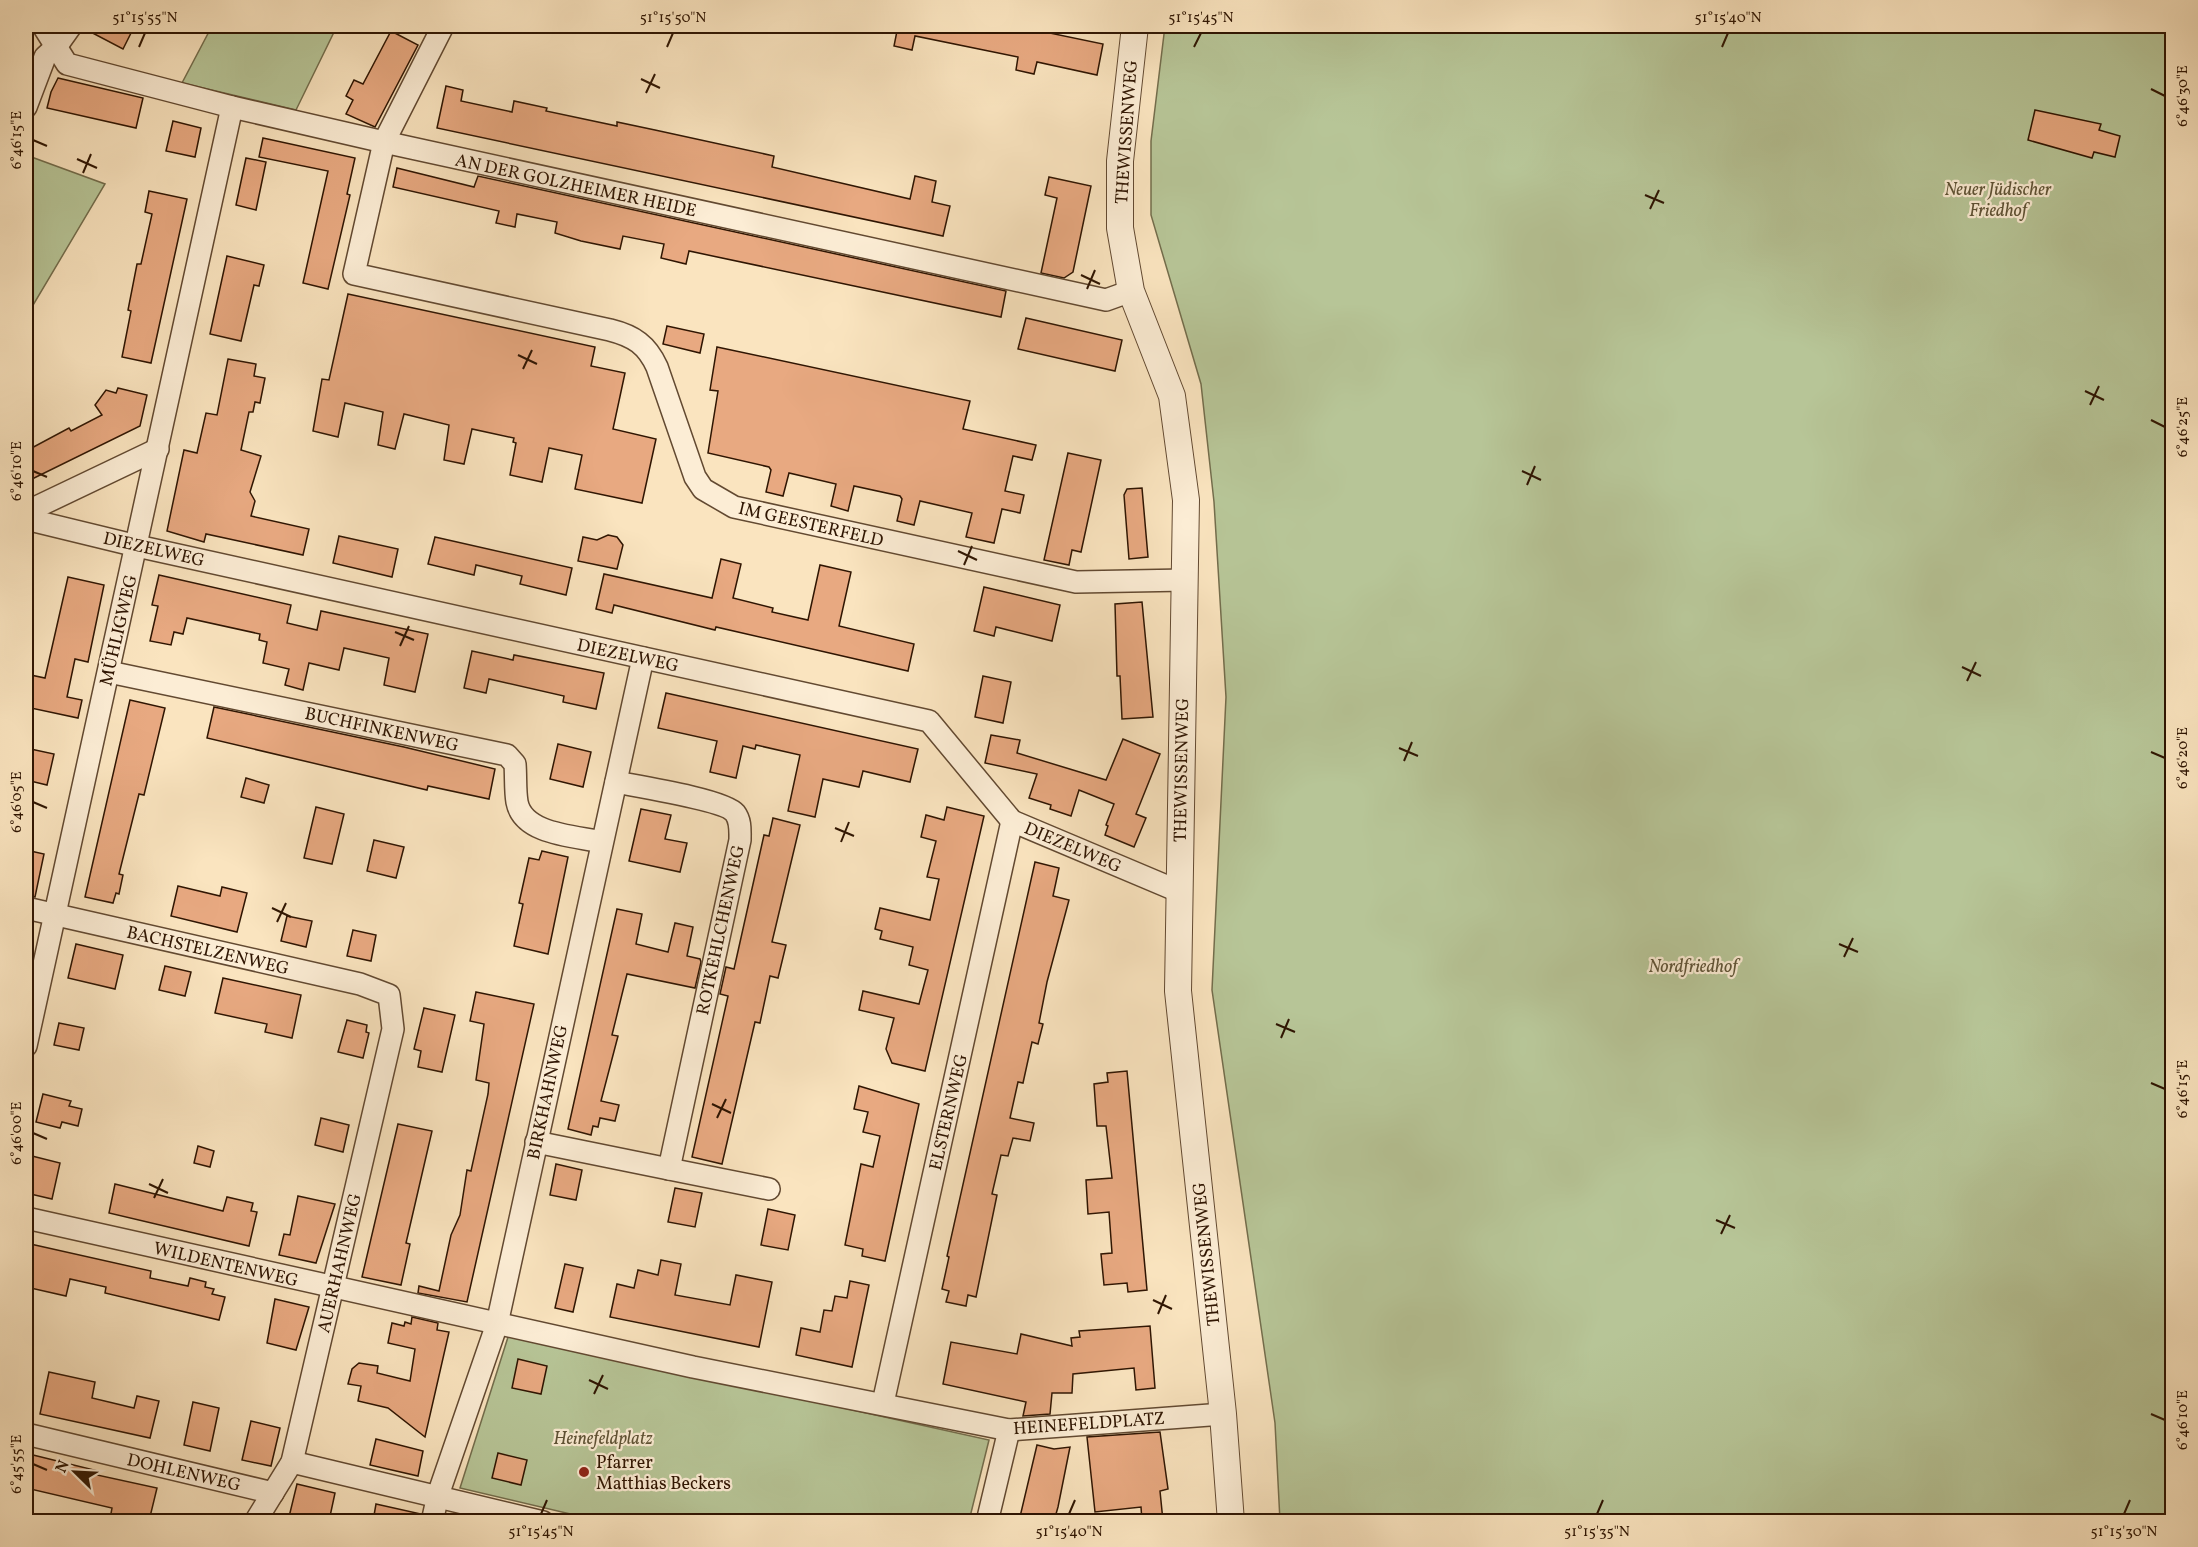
<svg xmlns="http://www.w3.org/2000/svg" width="2198" height="1547" viewBox="0 0 2198 1547" font-family="Vollkorn,serif">
<style>
.green{fill:#b7c597;stroke:#736d4c;stroke-width:1.5}
.building{fill:#e8a981;stroke:#2f1502;stroke-width:1.5}
.lines{fill:none;stroke-linecap:round;stroke-linejoin:round}
.minor-casing{stroke:#624931;stroke-width:24}
.tertiary-casing{stroke:#624931;stroke-width:28}
.minor{stroke:#fcedd5;stroke-width:21}
.tertiary{stroke:#fcedd5;stroke-width:26}
.ticks{fill:none;stroke:#2f1502;stroke-width:2}
.poi-dot{fill:#8f2418;stroke:#fcedd5;stroke-width:2}
.labels{text-anchor:middle;stroke-width:4.5;stroke-linejoin:round;paint-order:stroke}
.street-label{font-size:18px;fill:#2f1502;stroke:#fcedd5}
.park-label{font-size:18px;font-style:italic;fill:#5f5336;stroke:#fcedd5}
.poi-label{font-size:18px;fill:#2f1502;stroke:#fcedd5;text-anchor:start}
.neatline{fill:none;stroke:#2f1502;stroke-width:2}
.ticks-label{font-size:15px;text-anchor:middle;fill:#2f1502}
</style>
<rect width="100%" height="100%" fill="#fae4bf"/>
<filter id="stains"><feTurbulence type="fractalNoise" baseFrequency=".00333" numOctaves="4"/><feColorMatrix values="0 0 0 0 .2 0 0 0 0 .09 0 0 0 0 .02 0 0 0 .5 -.17"/></filter>
<radialGradient id="worn" r=".72"><stop offset=".6" stop-color="#630" stop-opacity="0"/><stop offset="1" stop-color="#630" stop-opacity=".3"/></radialGradient>
<g class="green">
<path d="M 212,26 L 337,26 L 296,110 L 182,83 Z"/>
<path d="M 1165,26 L 2172,26 L 2172,1521 L 1280,1521 L 1275,1423 L 1212,990 L 1226,697 L 1214,502 L 1201,384 L 1151,215 L 1151,141 Z"/>
<path d="M 26,155 L 105,184 L 26,317 Z"/>
<path d="M 509,1334 L 989,1440 L 969,1521 L 600,1521 L 460,1488 Z"/>
</g>
<g class="building">
<path d="M 83,26 L 117,26 L 131,33 L 123,49 L 83,28 Z"/>
<path d="M 898,26 L 1016,26 L 1103,44 L 1097,75 L 1037,62 L 1034,74 L 1016,70 L 1018,57 L 915,36 L 912,50 L 894,46 Z"/>
<path d="M 391,31 L 418,45 L 375,127 L 346,114 L 353,100 L 346,96 L 354,80 L 363,84 Z"/>
<path d="M 58,78 L 143,98 L 136,128 L 47,108 L 51,92 Z"/>
<path d="M 446,86 L 463,90 L 461,101 L 512,112 L 514,101 L 547,108 L 546,111 L 617,126 L 617,122 L 655,130 L 774,156 L 772,167 L 910,199 L 915,176 L 936,181 L 932,202 L 950,206 L 943,236 L 437,128 Z"/>
<path d="M 2035,110 L 2101,124 L 2099,130 L 2120,136 L 2115,157 L 2094,152 L 2092,158 L 2028,140 Z"/>
<path d="M 173,121 L 201,128 L 195,157 L 166,151 Z"/>
<path d="M 263,138 L 355,158 L 347,194 L 350,195 L 328,289 L 303,283 L 328,171 L 259,157 Z"/>
<path d="M 246,158 L 266,162 L 256,210 L 236,205 Z"/>
<path d="M 397,168 L 474,187 L 478,176 L 1006,291 L 1001,317 L 689,251 L 686,264 L 661,258 L 664,244 L 623,236 L 620,249 L 581,241 L 555,233 L 557,222 L 517,214 L 515,227 L 496,223 L 499,211 L 393,187 Z"/>
<path d="M 1049,177 L 1091,186 L 1073,272 L 1064,278 L 1041,273 L 1057,198 L 1045,195 Z"/>
<path d="M 149,191 L 187,199 L 151,363 L 122,357 L 131,311 L 128,310 L 137,264 L 141,264 L 152,214 L 145,212 Z"/>
<path d="M 227,256 L 264,265 L 259,286 L 254,285 L 241,341 L 210,334 Z"/>
<path d="M 348,294 L 595,347 L 591,366 L 625,373 L 613,429 L 656,439 L 642,503 L 575,489 L 582,455 L 549,448 L 542,482 L 510,475 L 516,443 L 513,442 L 514,438 L 472,429 L 464,464 L 444,460 L 449,425 L 404,414 L 395,449 L 378,445 L 383,412 L 345,403 L 338,437 L 313,431 L 322,379 L 329,380 Z"/>
<path d="M 1026,318 L 1122,340 L 1115,371 L 1018,349 Z"/>
<path d="M 667,326 L 704,334 L 700,353 L 663,344 Z"/>
<path d="M 717,347 L 970,401 L 963,429 L 1036,445 L 1032,460 L 1013,456 L 1005,491 L 1024,495 L 1020,513 L 1002,509 L 994,543 L 966,537 L 972,513 L 920,501 L 914,525 L 897,521 L 902,499 L 900,496 L 854,486 L 848,511 L 831,506 L 836,484 L 789,473 L 783,496 L 766,492 L 771,470 L 769,467 L 708,453 L 718,391 L 710,390 Z"/>
<path d="M 228,359 L 256,364 L 254,376 L 265,378 L 260,403 L 255,402 L 253,412 L 249,412 L 241,450 L 261,456 L 250,492 L 255,501 L 251,516 L 309,529 L 303,555 L 206,534 L 204,542 L 167,531 L 184,450 L 197,453 L 206,413 L 217,415 Z"/>
<path d="M 118,388 L 147,395 L 140,426 L 26,482 L 26,451 L 69,428 L 71,431 L 102,415 L 95,405 L 106,390 L 116,393 Z"/>
<path d="M 1068,453 L 1101,460 L 1081,552 L 1072,550 L 1069,565 L 1044,560 Z"/>
<path d="M 1142,488 L 1148,557 L 1129,559 L 1124,495 L 1127,489 Z"/>
<path d="M 608,535 L 617,537 L 623,545 L 617,569 L 578,561 L 583,537 L 597,540 Z"/>
<path d="M 339,536 L 398,549 L 392,577 L 333,563 Z"/>
<path d="M 435,537 L 572,568 L 566,595 L 520,584 L 522,576 L 476,565 L 474,575 L 428,564 Z"/>
<path d="M 721,559 L 741,564 L 733,598 L 773,608 L 772,612 L 808,620 L 820,565 L 851,572 L 839,626 L 914,644 L 908,671 L 716,627 L 715,630 L 614,605 L 612,613 L 596,609 L 604,574 L 712,598 Z"/>
<path d="M 159,575 L 291,605 L 287,623 L 317,630 L 321,611 L 428,634 L 415,692 L 384,685 L 389,658 L 344,648 L 339,670 L 309,663 L 303,690 L 285,685 L 289,669 L 263,663 L 267,642 L 259,640 L 260,634 L 187,618 L 183,634 L 174,632 L 171,645 L 150,641 L 158,606 L 152,605 Z"/>
<path d="M 68,577 L 104,585 L 88,662 L 75,659 L 67,697 L 82,700 L 78,718 L 26,707 L 26,674 L 45,678 Z"/>
<path d="M 984,587 L 1060,605 L 1052,641 L 996,627 L 994,636 L 974,631 Z"/>
<path d="M 1142,602 L 1153,717 L 1122,719 L 1120,676 L 1117,676 L 1115,604 Z"/>
<path d="M 472,651 L 513,660 L 514,655 L 604,673 L 596,709 L 563,702 L 564,696 L 489,679 L 486,693 L 464,688 Z"/>
<path d="M 983,676 L 1011,682 L 1003,723 L 975,717 Z"/>
<path d="M 666,693 L 918,749 L 910,782 L 863,771 L 859,787 L 823,779 L 815,817 L 788,811 L 800,755 L 756,745 L 755,749 L 743,746 L 736,778 L 710,772 L 717,741 L 658,728 Z"/>
<path d="M 130,700 L 165,708 L 144,795 L 139,794 L 119,874 L 123,875 L 119,894 L 116,893 L 113,903 L 85,897 Z"/>
<path d="M 214,707 L 404,747 L 495,769 L 489,799 L 428,786 L 427,790 L 207,738 Z"/>
<path d="M 991,735 L 1020,740 L 1017,753 L 1106,780 L 1123,739 L 1160,754 L 1136,814 L 1146,818 L 1134,847 L 1105,835 L 1108,826 L 1106,825 L 1114,804 L 1079,790 L 1071,816 L 1050,809 L 1051,805 L 1029,798 L 1037,774 L 985,763 Z"/>
<path d="M 558,744 L 591,752 L 583,787 L 550,779 Z"/>
<path d="M 26,748 L 54,754 L 47,785 L 26,780 Z"/>
<path d="M 246,778 L 269,785 L 264,803 L 241,797 Z"/>
<path d="M 316,807 L 344,814 L 332,864 L 304,858 Z"/>
<path d="M 947,807 L 984,816 L 925,1071 L 892,1063 L 886,1049 L 894,1018 L 859,1010 L 863,991 L 919,1004 L 928,970 L 909,965 L 913,947 L 880,939 L 882,931 L 875,929 L 880,908 L 930,920 L 939,879 L 927,877 L 936,841 L 921,837 L 926,815 L 944,820 Z"/>
<path d="M 641,809 L 671,815 L 665,839 L 687,843 L 680,872 L 629,861 Z"/>
<path d="M 773,818 L 800,825 L 772,942 L 786,945 L 778,978 L 770,976 L 760,1023 L 755,1022 L 722,1164 L 692,1157 L 728,996 L 720,994 L 726,967 L 734,969 L 764,835 L 769,836 Z"/>
<path d="M 374,840 L 404,847 L 396,878 L 367,871 Z"/>
<path d="M 26,850 L 44,854 L 35,897 L 26,896 Z"/>
<path d="M 542,851 L 568,857 L 548,954 L 514,946 L 523,904 L 519,903 L 529,858 L 539,860 Z"/>
<path d="M 1035,862 L 1059,868 L 1053,896 L 1069,900 L 1047,982 L 1039,1023 L 1043,1024 L 1038,1044 L 1032,1042 L 1023,1083 L 1018,1082 L 1010,1118 L 1034,1123 L 1030,1141 L 1013,1138 L 1008,1156 L 1001,1155 L 992,1194 L 997,1195 L 976,1297 L 968,1295 L 966,1306 L 946,1302 L 949,1291 L 942,1289 L 949,1257 L 947,1256 Z"/>
<path d="M 178,886 L 220,896 L 222,887 L 247,893 L 237,932 L 171,916 Z"/>
<path d="M 617,909 L 642,914 L 636,944 L 668,952 L 675,923 L 693,927 L 687,956 L 700,959 L 701,962 L 695,988 L 627,974 L 612,1035 L 618,1036 L 601,1101 L 619,1105 L 615,1121 L 600,1118 L 598,1127 L 593,1126 L 591,1135 L 568,1129 Z"/>
<path d="M 287,916 L 312,921 L 306,947 L 281,941 Z"/>
<path d="M 353,930 L 376,935 L 371,961 L 347,956 Z"/>
<path d="M 76,944 L 123,955 L 115,989 L 68,978 Z"/>
<path d="M 165,966 L 191,972 L 185,996 L 159,990 Z"/>
<path d="M 223,978 L 301,995 L 292,1038 L 265,1032 L 267,1024 L 215,1013 Z"/>
<path d="M 476,992 L 534,1004 L 467,1302 L 418,1293 L 419,1286 L 439,1291 L 451,1235 L 460,1215 L 467,1170 L 471,1171 L 488,1094 L 489,1083 L 476,1080 L 484,1024 L 470,1021 Z"/>
<path d="M 424,1008 L 455,1015 L 442,1072 L 418,1067 L 421,1051 L 414,1049 Z"/>
<path d="M 347,1020 L 367,1025 L 366,1032 L 369,1033 L 363,1058 L 338,1052 Z"/>
<path d="M 59,1023 L 84,1028 L 79,1050 L 54,1045 Z"/>
<path d="M 1127,1071 L 1147,1290 L 1128,1292 L 1127,1283 L 1104,1285 L 1101,1254 L 1112,1253 L 1109,1212 L 1088,1214 L 1086,1180 L 1112,1178 L 1106,1126 L 1097,1126 L 1094,1084 L 1108,1082 L 1107,1073 Z"/>
<path d="M 859,1086 L 919,1104 L 885,1261 L 862,1256 L 863,1249 L 845,1245 L 861,1164 L 873,1167 L 880,1136 L 863,1132 L 868,1112 L 854,1109 Z"/>
<path d="M 43,1094 L 71,1101 L 69,1106 L 82,1109 L 78,1126 L 62,1122 L 60,1128 L 36,1122 Z"/>
<path d="M 321,1118 L 349,1125 L 343,1152 L 315,1145 Z"/>
<path d="M 398,1124 L 432,1131 L 406,1243 L 410,1244 L 401,1285 L 362,1277 Z"/>
<path d="M 198,1146 L 214,1151 L 210,1167 L 194,1163 Z"/>
<path d="M 28,1155 L 60,1163 L 52,1199 L 26,1193 Z"/>
<path d="M 556,1164 L 582,1170 L 576,1200 L 550,1195 Z"/>
<path d="M 115,1184 L 223,1211 L 227,1197 L 253,1203 L 251,1211 L 257,1212 L 249,1246 L 109,1213 Z"/>
<path d="M 675,1188 L 702,1193 L 695,1227 L 668,1222 Z"/>
<path d="M 298,1196 L 335,1204 L 316,1263 L 279,1255 L 284,1234 L 290,1235 Z"/>
<path d="M 768,1209 L 795,1215 L 788,1250 L 761,1245 Z"/>
<path d="M 26,1243 L 151,1271 L 150,1278 L 188,1286 L 190,1278 L 206,1282 L 205,1287 L 214,1289 L 212,1294 L 225,1297 L 219,1320 L 105,1293 L 106,1287 L 70,1279 L 66,1296 L 26,1287 Z"/>
<path d="M 661,1260 L 681,1264 L 675,1295 L 730,1305 L 736,1275 L 772,1282 L 759,1347 L 610,1317 L 617,1284 L 634,1288 L 638,1270 L 658,1275 Z"/>
<path d="M 565,1264 L 583,1268 L 573,1312 L 555,1308 Z"/>
<path d="M 850,1281 L 869,1285 L 852,1367 L 796,1355 L 801,1328 L 820,1332 L 824,1310 L 832,1311 L 835,1296 L 847,1298 Z"/>
<path d="M 275,1299 L 309,1307 L 296,1350 L 267,1343 Z"/>
<path d="M 412,1317 L 438,1323 L 437,1330 L 449,1332 L 425,1437 L 388,1408 L 358,1401 L 361,1386 L 348,1384 L 352,1369 L 359,1363 L 378,1366 L 377,1373 L 410,1381 L 415,1349 L 388,1343 L 392,1323 L 404,1326 L 405,1322 L 411,1324 Z"/>
<path d="M 1150,1326 L 1155,1388 L 1136,1390 L 1134,1368 L 1073,1374 L 1072,1393 L 1052,1393 L 1050,1414 L 1023,1416 L 1026,1402 L 943,1384 L 951,1342 L 1017,1354 L 1021,1334 L 1072,1346 L 1071,1338 L 1080,1337 L 1079,1331 Z"/>
<path d="M 518,1359 L 547,1366 L 541,1394 L 512,1388 Z"/>
<path d="M 49,1372 L 95,1382 L 92,1398 L 134,1408 L 137,1396 L 159,1401 L 150,1438 L 40,1414 Z"/>
<path d="M 193,1402 L 219,1408 L 210,1451 L 184,1445 Z"/>
<path d="M 251,1421 L 280,1428 L 271,1466 L 242,1460 Z"/>
<path d="M 1160,1432 L 1168,1489 L 1160,1491 L 1163,1521 L 1142,1521 L 1141,1507 L 1095,1512 L 1087,1437 Z"/>
<path d="M 376,1439 L 423,1451 L 418,1476 L 370,1465 Z"/>
<path d="M 1037,1445 L 1054,1449 L 1070,1447 L 1058,1507 L 1054,1521 L 1019,1521 Z"/>
<path d="M 498,1453 L 527,1460 L 521,1485 L 492,1478 Z"/>
<path d="M 29,1454 L 98,1471 L 97,1475 L 157,1488 L 149,1521 L 110,1519 L 112,1508 L 26,1488 Z"/>
<path d="M 297,1484 L 335,1493 L 329,1521 L 288,1521 Z"/>
<path d="M 376,1504 L 421,1514 L 420,1521 L 373,1521 Z"/>
</g>
<g class="lines">
<defs>
<g id="minor">
<path d="M 43,26 L 67,64 L 232,107 L 384,142 L 1106,300 L 1131,291"/>
<path d="M 443,26 L 384,142 L 354,274 L 610,330 C 634,336 647,345 657,367 L 695,477 L 703,489 L 734,507 L 1076,582 L 1186,580"/>
<path d="M 26,107 L 45,57 L 56,47 L 71,26"/>
<path d="M 26,512 L 158,449"/>
<path d="M 26,519 L 137,546 L 929,721 L 1012,821 L 1178,891"/>
<path d="M 109,672 L 507,755 L 515,764 C 516,777 515,790 517,802 C 523,835 576,836 602,842"/>
<path d="M 26,908 L 360,984 L 389,995 L 393,1029 L 292,1462 L 255,1522"/>
<path d="M 26,1046 L 232,107"/>
<path d="M 536,1142 L 669,1169 L 740,840 C 740,830 741,821 735,813 C 725,800 636,786 616,782"/>
<path d="M 669,1169 L 769,1189"/>
<path d="M 26,1218 L 693,1367 L 1009,1430 L 1223,1414"/>
<path d="M 883,1403 L 1012,821"/>
<path d="M 26,1434 L 273,1493"/>
<path d="M 292,1462 L 543,1522"/>
<path d="M 432,1522 L 438,1495 L 497,1324 L 643,658"/>
<path d="M 987,1522 L 1009,1430"/>
</g>
<path id="tertiary" d="M 1135,26 L 1120,161 L 1120,228 L 1131,291 L 1172,396 L 1186,500 L 1178,991 L 1223,1414 L 1231,1522"/>
</defs>
<use href="#minor" class="minor-casing"/>
<use href="#tertiary" class="tertiary-casing"/>
<use href="#minor" class="minor"/>
<use href="#tertiary" class="tertiary"/>
</g>
<path class="ticks" d="M 139,47 L 145,33M 667,47 L 673,33M 1194,47 L 1201,33M 1722,47 L 1728,33M 641,79 L 660,88M 2151,89 L 2165,96M 646,93 L 655,74M 33,140 L 47,146M 77,159 L 97,168M 83,173 L 91,154M 1645,195 L 1664,203M 1650,209 L 1659,190M 1081,275 L 1100,284M 1087,289 L 1095,270M 518,355 L 537,364M 523,369 L 532,350M 2085,391 L 2104,400M 2090,405 L 2099,386M 2151,420 L 2165,427M 33,471 L 47,477M 1522,471 L 1541,480M 1527,485 L 1535,466M 958,551 L 977,560M 964,565 L 972,546M 395,632 L 414,640M 400,646 L 409,626M 1962,667 L 1981,676M 1967,681 L 1976,662M 1399,748 L 1418,756M 2151,752 L 2165,758M 1404,761 L 1412,742M 33,802 L 47,808M 835,828 L 854,836M 841,842 L 849,822M 272,908 L 291,917M 277,922 L 286,903M 1839,944 L 1858,952M 1844,957 L 1853,938M 1276,1024 L 1295,1032M 1281,1038 L 1289,1019M 2151,1083 L 2165,1089M 712,1104 L 731,1113M 717,1118 L 726,1099M 33,1133 L 47,1139M 149,1184 L 168,1193M 154,1198 L 163,1179M 1716,1220 L 1735,1228M 1721,1234 L 1730,1215M 1153,1300 L 1172,1309M 1158,1314 L 1166,1295M 589,1380 L 608,1389M 594,1394 L 603,1375M 2151,1414 L 2165,1420M 33,1464 L 47,1470M 541,1514 L 547,1500M 1069,1514 L 1075,1500M 1597,1514 L 1603,1500M 2124,1514 L 2130,1500"/>
<circle class="poi-dot" cx="584" cy="1472" r="6"/>
<g class="labels">
<g class="street-label">
<text transform="translate(1126 132) rotate(-86)" y="6">THEWISSENWEG</text>
<text transform="translate(576 185) rotate(12)" y="6">AN DER GOLZHEIMER HEIDE</text>
<text transform="translate(811 524) rotate(13)" y="6">IM GEESTERFELD</text>
<text transform="translate(154 549) rotate(13)" y="6">DIEZELWEG</text>
<text transform="translate(118 630) rotate(-77)" y="6">MÜHLIGWEG</text>
<text transform="translate(628 655) rotate(12)" y="6">DIEZELWEG</text>
<text transform="translate(382 729) rotate(12)" y="6">BUCHFINKENWEG</text>
<text transform="translate(1181 770) rotate(-89)" y="6">THEWISSENWEG</text>
<text transform="translate(1073 847) rotate(23)" y="6">DIEZELWEG</text>
<text transform="translate(720 930) rotate(-78)" y="6">ROTKEHLCHENWEG</text>
<text transform="translate(208 950) rotate(13)" y="6">BACHSTELZENWEG</text>
<text transform="translate(547 1092) rotate(-78)" y="6">BIRKHAHNWEG</text>
<text transform="translate(948 1112) rotate(-77)" y="6">ELSTERNWEG</text>
<text transform="translate(1206 1254) rotate(-96)" y="6">THEWISSENWEG</text>
<text transform="translate(339 1263) rotate(-77)" y="6">AUERHAHNWEG</text>
<text transform="translate(226 1264) rotate(13)" y="6">WILDENTENWEG</text>
<text transform="translate(1089 1423) rotate(-4)" y="6">HEINEFELDPLATZ</text>
<text transform="translate(184 1472) rotate(13)" y="6">DOHLENWEG</text>
</g>
<g class="park-label">
<text x="1998" y="195">Neuer Jüdischer<tspan x="1998" dy="21">Friedhof</tspan></text>
<text x="1693" y="972">Nordfriedhof</text>
<text x="603" y="1444">Heinefeldplatz</text>
</g>
<g class="poi-label">
<text x="596" y="1468">Pfarrer<tspan x="596" dy="21">Matthias Beckers</tspan></text>
</g>
</g>
<rect width="2198" height="1547" fill="none" stroke="#fae4bf" stroke-width="66"/>
<g transform="translate(75 1472) rotate(294)" stroke="#fcedd5" stroke-width="4.5" paint-order="stroke">
<path d="M0-4.5L10 22L0 15L-10 22Z" fill="#2f1502"/>
<text y="-9" font-size="16" font-weight="bold" text-anchor="middle" fill="#2f1502">N</text>
</g>
<rect x="33" y="33" width="2132" height="1481" class="neatline"/>
<g class="ticks-label">
<text x="145" y="22">51°15'55"N</text>
<text x="673" y="22">51°15'50"N</text>
<text x="1201" y="22">51°15'45"N</text>
<text x="1728" y="22">51°15'40"N</text>
<text transform="translate(2182 96) rotate(-90)" y="5">6°46'30"E</text>
<text transform="translate(16 140) rotate(-90)" y="5">6°46'15"E</text>
<text transform="translate(2182 427) rotate(-90)" y="5">6°46'25"E</text>
<text transform="translate(16 471) rotate(-90)" y="5">6°46'10"E</text>
<text transform="translate(2182 758) rotate(-90)" y="5">6°46'20"E</text>
<text transform="translate(16 802) rotate(-90)" y="5">6°46'05"E</text>
<text transform="translate(2182 1089) rotate(-90)" y="5">6°46'15"E</text>
<text transform="translate(16 1133) rotate(-90)" y="5">6°46'00"E</text>
<text transform="translate(2182 1420) rotate(-90)" y="5">6°46'10"E</text>
<text transform="translate(16 1464) rotate(-90)" y="5">6°45'55"E</text>
<text x="541" y="1536">51°15'45"N</text>
<text x="1069" y="1536">51°15'40"N</text>
<text x="1597" y="1536">51°15'35"N</text>
<text x="2124" y="1536">51°15'30"N</text>
</g>
<rect width="100%" height="100%" filter="url(#stains)"/>
<rect width="100%" height="100%" fill="url(#worn)"/>
</svg>
